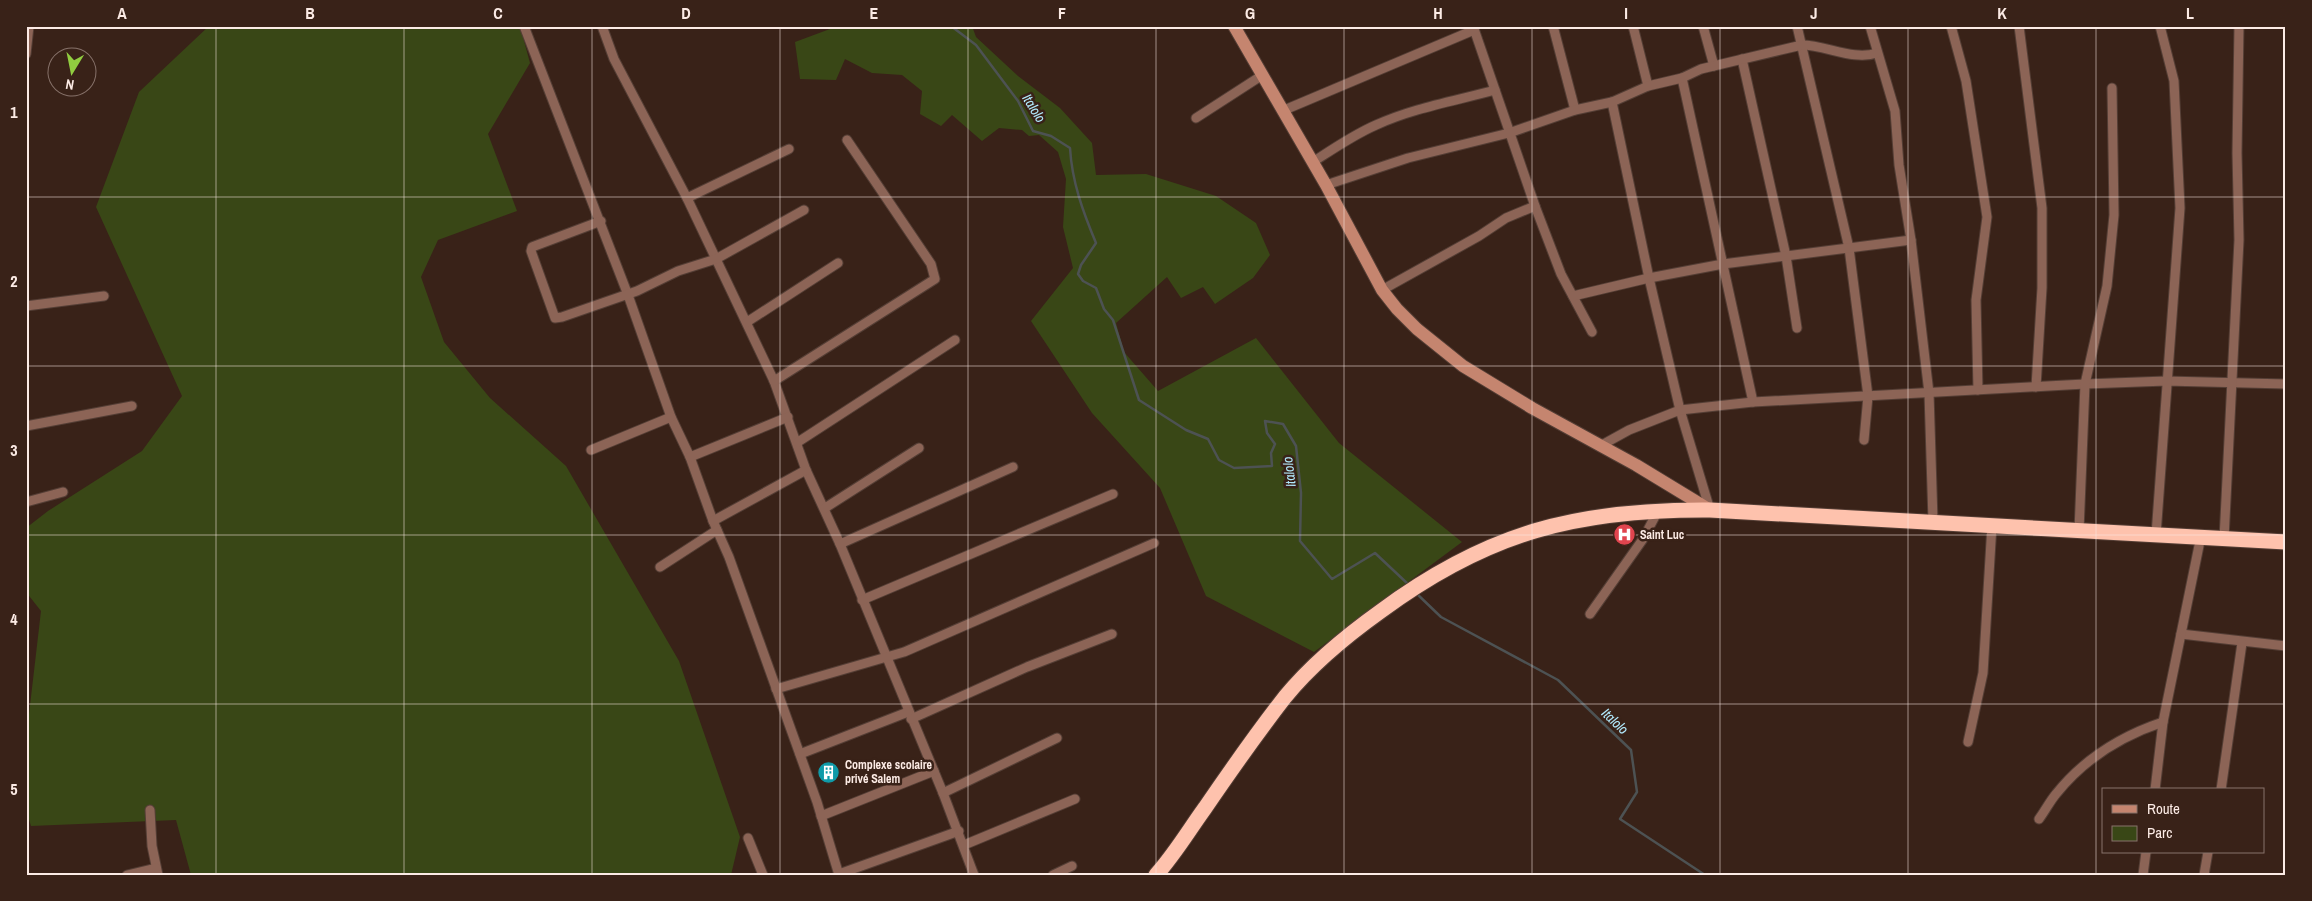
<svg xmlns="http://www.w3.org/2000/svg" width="2312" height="901" viewBox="0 0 2312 901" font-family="'Archivo Narrow',sans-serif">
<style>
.green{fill:#394716}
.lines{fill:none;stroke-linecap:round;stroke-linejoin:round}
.stream{stroke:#4d5253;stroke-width:2.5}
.street-casing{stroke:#543e35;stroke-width:11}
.secondary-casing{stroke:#543e35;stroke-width:14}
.highway-casing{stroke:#543e35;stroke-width:17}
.street{stroke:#8c6456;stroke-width:9}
.secondary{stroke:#c5856f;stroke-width:12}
.highway{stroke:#fec2ad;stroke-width:15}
.grid{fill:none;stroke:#fcebe5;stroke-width:1;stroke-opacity:0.55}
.labels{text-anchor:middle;stroke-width:5;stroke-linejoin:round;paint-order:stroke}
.poi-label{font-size:12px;font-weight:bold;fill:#fcebe5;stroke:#392218;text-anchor:start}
.water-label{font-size:14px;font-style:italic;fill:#b2eafd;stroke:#392218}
.neatline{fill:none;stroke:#fcebe5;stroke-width:2}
.grid-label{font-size:16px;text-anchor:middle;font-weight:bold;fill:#fcebe5}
</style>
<rect width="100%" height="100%" fill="#392218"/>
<g class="green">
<path d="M 209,26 L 520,26 L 530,63 L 488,134 L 517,211 L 438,240 L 421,277 L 444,342 L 490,398 L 566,466 L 679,661 L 740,837 L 731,875 L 191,875 L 176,820 L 31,826 L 26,810 L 26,718 L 29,714 L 41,611 L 26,592 L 26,528 L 48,511 L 142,451 L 182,396 L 96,207 L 139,92 Z"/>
<path d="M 838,26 L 972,26 L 976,37 L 1018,76 L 1060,108 L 1092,143 L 1096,175 L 1146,174 L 1216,196 L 1256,223 L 1270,255 L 1253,278 L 1215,304 L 1203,287 L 1181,298 L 1167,277 L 1116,323 L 1124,352 L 1158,391 L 1256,338 L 1339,443 L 1462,542 L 1314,652 L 1206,596 L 1160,488 L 1092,413 L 1031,321 L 1073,268 L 1063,227 L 1066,179 L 1058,152 L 1039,135 L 1029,136 L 1022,130 L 999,128 L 982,141 L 952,115 L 941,126 L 920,114 L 922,91 L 902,75 L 872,73 L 845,59 L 836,80 L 800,79 L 795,42 Z"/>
</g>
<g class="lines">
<g class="stream">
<path d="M 951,26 L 976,45 L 1018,101 L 1033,131 L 1051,136 L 1070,148 C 1072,182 1083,212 1096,243 L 1081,265 L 1078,274 L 1083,281 L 1096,288 L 1104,309 L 1113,320 L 1139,400 L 1186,430 L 1208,439 L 1219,460 L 1234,468 L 1272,466 L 1271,453 L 1275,444 L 1267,433 L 1265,421 L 1283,424 L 1296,446 L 1301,493 L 1300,541 L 1332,579 L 1375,553 L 1409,585"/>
<path d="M 1416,593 L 1441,617 L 1558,680 L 1631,750 L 1637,792 L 1620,819 L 1705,875"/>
</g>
<defs>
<g id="street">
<path d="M 524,26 L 628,295 L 671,417 L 690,457 L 713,521 L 729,557 L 817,802 L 839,875"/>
<path d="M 602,26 L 614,59 L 687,198 L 774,381 L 806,470 L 840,544 L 943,793 L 974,875"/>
<path d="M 1473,26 L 1535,206 L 1561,274 L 1592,332"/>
<path d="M 1553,26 L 1575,110"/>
<path d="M 1633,26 L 1648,86"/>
<path d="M 1703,26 L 1714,66"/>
<path d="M 1797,26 L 1849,248 L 1868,396 L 1864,440"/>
<path d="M 1870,26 L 1895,111 L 1899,165 L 1911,240 L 1929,393 L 1933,521"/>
<path d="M 1951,26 L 1966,81 L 1987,217 L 1976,300 L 1978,390"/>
<path d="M 2019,26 L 2042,208 L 2042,288 L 2036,387"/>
<path d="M 26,54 L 29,26"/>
<path d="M 1742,59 L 1786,256 L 1797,328"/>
<path d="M 1682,78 L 1753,402"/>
<path d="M 1612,102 L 1649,278 L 1680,410 L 1710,510"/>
<path d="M 1282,111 L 1474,30"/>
<path d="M 1196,118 L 1261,76"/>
<path d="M 1313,162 C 1333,149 1353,135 1376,125 C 1413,108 1455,101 1495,90"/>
<path d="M 1326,185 L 1408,158 L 1509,133 L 1575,110 L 1612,102 L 1648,86 L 1682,78 L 1701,69 L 1802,45 C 1826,45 1853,61 1877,53"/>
<path d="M 687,198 L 789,149"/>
<path d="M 601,221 L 532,247 L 531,251 L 555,318 L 562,317 L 637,291 L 678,271 L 716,259 L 804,210"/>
<path d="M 1382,290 L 1479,236 L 1506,218 L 1535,206"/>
<path d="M 1573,296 L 1649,278 L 1723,264 L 1911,240"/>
<path d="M 26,306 L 104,296"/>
<path d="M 747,322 L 838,263"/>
<path d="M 774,381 L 935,279 L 931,264 L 847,140"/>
<path d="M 26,426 L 132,406"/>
<path d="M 798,442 L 955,340"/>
<path d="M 1600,446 L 1629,430 L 1680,410 L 1753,402 L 2085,384 L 2166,381 L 2286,384"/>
<path d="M 591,450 L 671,417"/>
<path d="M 690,457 L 788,417"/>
<path d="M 26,502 L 63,492"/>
<path d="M 825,508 L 919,448"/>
<path d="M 713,521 L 806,470"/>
<path d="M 2079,531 L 2085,384 L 2107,286 L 2114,215 L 2112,88"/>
<path d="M 2156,535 L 2180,208 L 2174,81 L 2160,26"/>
<path d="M 2224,539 L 2239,240 L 2237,153 L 2239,26"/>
<path d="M 840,544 L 1013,467"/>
<path d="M 660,567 L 717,530"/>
<path d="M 862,600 L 1113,494"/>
<path d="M 1590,614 L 1643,539 L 1659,509"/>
<path d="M 2181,634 L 2286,646"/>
<path d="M 776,689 L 904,652 L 1154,543"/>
<path d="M 911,719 L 1027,667 L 1112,634"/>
<path d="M 1968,742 L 1983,673 L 1992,525"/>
<path d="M 800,754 L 908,712"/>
<path d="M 2155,790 L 2163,722 L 2201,536"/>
<path d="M 2221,790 L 2242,643"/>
<path d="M 943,793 L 1057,738"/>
<path d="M 150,810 L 152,846 L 158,875"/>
<path d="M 821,816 L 934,771"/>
<path d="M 2039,819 C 2045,811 2050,801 2056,794 C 2084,759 2121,736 2163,722"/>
<path d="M 748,838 L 763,875"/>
<path d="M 964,845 L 1075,799"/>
<path d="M 839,874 L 959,831"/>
<path d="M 127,875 L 156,868"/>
<path d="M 1053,875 L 1072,866"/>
<path d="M 2143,875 L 2146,852"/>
<path d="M 2204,875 L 2208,852"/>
</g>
<path id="secondary" d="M 1234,26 L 1326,185 L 1382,290 L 1397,309 L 1417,329 L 1463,366 L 1532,408 L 1636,465 L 1710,510"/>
<path id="highway" d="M 1156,875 C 1175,854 1189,830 1205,808 C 1231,770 1257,733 1285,697 C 1312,664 1346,636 1381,611 C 1488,532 1578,509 1710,510 L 2286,542"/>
</defs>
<use href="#street" class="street-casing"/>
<use href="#secondary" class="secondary-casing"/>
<use href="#highway" class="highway-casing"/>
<use href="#street" class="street"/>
<use href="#secondary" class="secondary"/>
<use href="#highway" class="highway"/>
</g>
<path class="grid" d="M 216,26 L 216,875M 404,26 L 404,875M 592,26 L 592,875M 780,26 L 780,875M 968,26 L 968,875M 1156,26 L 1156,875M 1344,26 L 1344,875M 1532,26 L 1532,875M 1720,26 L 1720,875M 1908,26 L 1908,875M 2096,26 L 2096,875M 26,197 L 2286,197M 26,366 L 2286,366M 26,535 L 2286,535M 26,704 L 2286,704"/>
<defs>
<symbol id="hospital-disc" viewBox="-11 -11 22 22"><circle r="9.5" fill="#e0444e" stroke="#392218"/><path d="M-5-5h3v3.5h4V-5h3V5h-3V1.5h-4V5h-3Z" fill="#fff"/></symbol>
<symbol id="building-disc" viewBox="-11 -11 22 22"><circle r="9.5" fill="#0f9aa8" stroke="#392218"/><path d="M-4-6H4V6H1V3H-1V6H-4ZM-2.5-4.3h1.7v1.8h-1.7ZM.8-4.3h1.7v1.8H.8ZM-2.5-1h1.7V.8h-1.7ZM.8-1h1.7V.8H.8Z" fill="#fff"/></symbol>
</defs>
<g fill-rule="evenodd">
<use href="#hospital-disc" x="1612" y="522" width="25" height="25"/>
<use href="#building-disc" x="816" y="760" width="25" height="25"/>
</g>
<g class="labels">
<g class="poi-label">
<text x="1640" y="539">Saint Luc</text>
<text x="845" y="769">Complexe scolaire<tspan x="845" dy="14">privé Salem</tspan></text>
</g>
<g class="water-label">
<text transform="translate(1034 108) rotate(58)" y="5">Italolo</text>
<text transform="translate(1289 472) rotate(-97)" y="5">Italolo</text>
<text transform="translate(1615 721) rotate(43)" y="5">Italolo</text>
</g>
</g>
<rect width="2312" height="901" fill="none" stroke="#392218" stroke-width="55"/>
<rect x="2102" y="788" width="162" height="65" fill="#392218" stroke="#87726a"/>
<rect x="2112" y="805" width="25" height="8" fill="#c5856f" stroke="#87726a"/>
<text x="2147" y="814" font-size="15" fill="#fcebe5">Route</text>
<rect x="2112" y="826" width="25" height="15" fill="#394716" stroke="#87726a"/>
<text x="2147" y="838" font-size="15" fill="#fcebe5">Parc</text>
<g transform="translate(72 72) rotate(190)"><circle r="24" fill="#392218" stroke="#87726a"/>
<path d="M0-4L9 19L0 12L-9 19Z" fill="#91cd40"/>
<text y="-8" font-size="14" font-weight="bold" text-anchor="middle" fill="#fcebe5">N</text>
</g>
<rect x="28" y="28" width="2256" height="846" class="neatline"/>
<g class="grid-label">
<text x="122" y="19">A</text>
<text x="310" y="19">B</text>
<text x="498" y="19">C</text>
<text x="686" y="19">D</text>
<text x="874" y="19">E</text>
<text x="1062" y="19">F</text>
<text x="1250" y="19">G</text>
<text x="1438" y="19">H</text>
<text x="1626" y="19">I</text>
<text x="1814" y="19">J</text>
<text x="2002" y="19">K</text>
<text x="2190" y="19">L</text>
<text x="14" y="118">1</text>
<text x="14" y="287">2</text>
<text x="14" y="456">3</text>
<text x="14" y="625">4</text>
<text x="14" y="795">5</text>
</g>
</svg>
